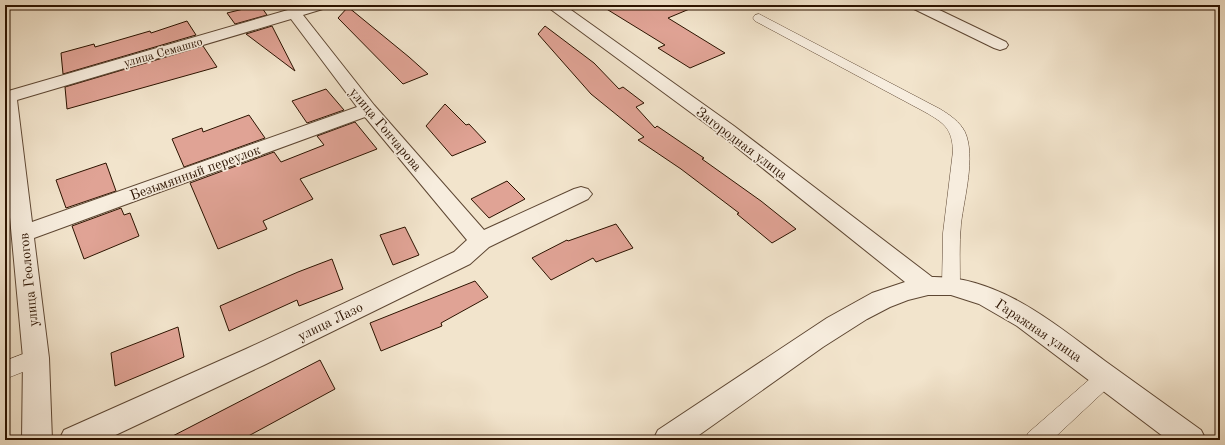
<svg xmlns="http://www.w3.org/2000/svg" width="1225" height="445" viewBox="0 0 1225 445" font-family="'Old Standard TT',serif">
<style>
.building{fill:#e0a395;stroke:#2c1300}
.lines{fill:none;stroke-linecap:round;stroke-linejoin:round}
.service-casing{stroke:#5e4733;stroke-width:1}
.minor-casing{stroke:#5e4733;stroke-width:2}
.service{fill:#f7edde;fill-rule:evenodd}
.minor{fill:#f7edde;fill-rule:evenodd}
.labels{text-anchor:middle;stroke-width:3.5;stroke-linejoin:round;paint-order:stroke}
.far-street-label{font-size:12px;fill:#2c1300;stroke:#f7edde}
.street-label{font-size:14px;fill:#2c1300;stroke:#f7edde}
</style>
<rect width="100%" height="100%" fill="#f2e4cc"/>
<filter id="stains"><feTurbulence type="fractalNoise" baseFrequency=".005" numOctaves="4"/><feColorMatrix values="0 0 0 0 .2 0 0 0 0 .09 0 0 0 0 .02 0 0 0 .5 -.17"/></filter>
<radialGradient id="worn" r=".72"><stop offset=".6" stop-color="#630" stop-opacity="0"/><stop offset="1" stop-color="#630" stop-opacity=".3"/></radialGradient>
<g class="building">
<path d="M 260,5 L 267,15 L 235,24 L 227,13 Z"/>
<path d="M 600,5 L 699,5 L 668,18 L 725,53 L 690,68 L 658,48 L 665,45 Z"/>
<path d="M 348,7 L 409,57 L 428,74 L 403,84 L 338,18 Z"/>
<path d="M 187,21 L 196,35 L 63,74 L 61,53 L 94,44 L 95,47 L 150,31 L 151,33 Z"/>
<path d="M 272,26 L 295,71 L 246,34 Z"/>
<path d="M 545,26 L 594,63 L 619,89 L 623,87 L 644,103 L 636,107 L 655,128 L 657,126 L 704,158 L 702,159 L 761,201 L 796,229 L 772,243 L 737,214 L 739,213 L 681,169 L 638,140 L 644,137 L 591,94 L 538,34 Z"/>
<path d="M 203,46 L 217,67 L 67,109 L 65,87 Z"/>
<path d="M 326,89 L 344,110 L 307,123 L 292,101 Z"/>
<path d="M 445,104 L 466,125 L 469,124 L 486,142 L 452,156 L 426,126 Z"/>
<path d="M 249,115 L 265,138 L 184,167 L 172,139 L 202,128 L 203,132 Z"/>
<path d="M 355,122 L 377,149 L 300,179 L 313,199 L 263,221 L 267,229 L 218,249 L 190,183 L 274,152 L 281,162 L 324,145 L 317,136 Z"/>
<path d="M 106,163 L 116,191 L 66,208 L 56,180 Z"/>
<path d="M 507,181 L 525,199 L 489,218 L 471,199 Z"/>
<path d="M 121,208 L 124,215 L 130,213 L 139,236 L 84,259 L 72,226 Z"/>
<path d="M 616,224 L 633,248 L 596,262 L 593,258 L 551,280 L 532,258 L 567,240 L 568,241 Z"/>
<path d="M 405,227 L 419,255 L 393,265 L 380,235 Z"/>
<path d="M 332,259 L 343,289 L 299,306 L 297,300 L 229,331 L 220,306 L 298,272 Z"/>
<path d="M 475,281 L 488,297 L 441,323 L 442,326 L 381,351 L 370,323 Z"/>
<path d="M 178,327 L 184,357 L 115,386 L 111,353 Z"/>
<path d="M 320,360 L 335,389 L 241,440 L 165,440 Z"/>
</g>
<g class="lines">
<defs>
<g id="service">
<path d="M 759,14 L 940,109 C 950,115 960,122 965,132 C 976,157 964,198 961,224 C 959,245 960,265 960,286 L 958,291 L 951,293 L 944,291 L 942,286 L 943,233 L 953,151 C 952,128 944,123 925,112 L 755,21 L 753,18 L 755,15 Z"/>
<path d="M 36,349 L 43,352 L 46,358 L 43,364 L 5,379 L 5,361 Z"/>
<path d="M 1106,368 L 1113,371 L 1116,377 L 1113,383 L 1052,440 L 1025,440 L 1028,433 L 1099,371 Z"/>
</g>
<g id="minor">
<path d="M 305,5 L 328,5 L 326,8 L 303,15 L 374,105 L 484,230 L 574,189 L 581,187 L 588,189 L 592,194 L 588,199 L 489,247 L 470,264 L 264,365 L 105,440 L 59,440 L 64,430 L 246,349 L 454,252 L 467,240 L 365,117 L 34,238 L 49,358 L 52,440 L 22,440 L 23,358 L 5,163 L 5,92 ZM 291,19 L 357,107 L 32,222 L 17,100 Z"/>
<path d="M 547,5 L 564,5 L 734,126 L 932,277 C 999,276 1053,323 1105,361 C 1137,384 1169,407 1201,430 L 1206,440 L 1168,440 L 1017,326 L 979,304 L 951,295 L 928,295 L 908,300 L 890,307 L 867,319 L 823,347 L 692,440 L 653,440 L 658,430 L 827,318 L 872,293 L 905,282 L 720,134 L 549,8 Z"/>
<path d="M 910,5 L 929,5 L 1006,42 L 1008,45 L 1006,48 L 1000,50 L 994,48 L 912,8 Z"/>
</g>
</defs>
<use href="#service" class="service-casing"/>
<use href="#minor" class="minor-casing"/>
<use href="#service" class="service"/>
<use href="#minor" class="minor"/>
</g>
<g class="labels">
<g class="far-street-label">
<text transform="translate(163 52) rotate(-16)" y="4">улица Семашко</text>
</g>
<g class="street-label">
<text transform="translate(386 129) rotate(50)" y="5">улица Гончарова</text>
<text transform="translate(742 143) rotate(37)" y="5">Загородная улица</text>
<text transform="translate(195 172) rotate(-20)" y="5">Безымянный переулок</text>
<text transform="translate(28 280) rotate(-96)" y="5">улица Геологов</text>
<text transform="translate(330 321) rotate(-26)" y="5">улица Лазо</text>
<text transform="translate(1039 330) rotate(34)" y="5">Гаражная улица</text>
</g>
</g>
<rect width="1225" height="445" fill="none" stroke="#f2e4cc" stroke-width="20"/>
<rect x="6" y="6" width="1213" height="433" fill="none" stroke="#2c1300" stroke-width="2"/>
<rect x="10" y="10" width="1205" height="425" fill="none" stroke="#2c1300"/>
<rect width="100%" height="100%" filter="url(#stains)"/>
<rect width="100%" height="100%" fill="url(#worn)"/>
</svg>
